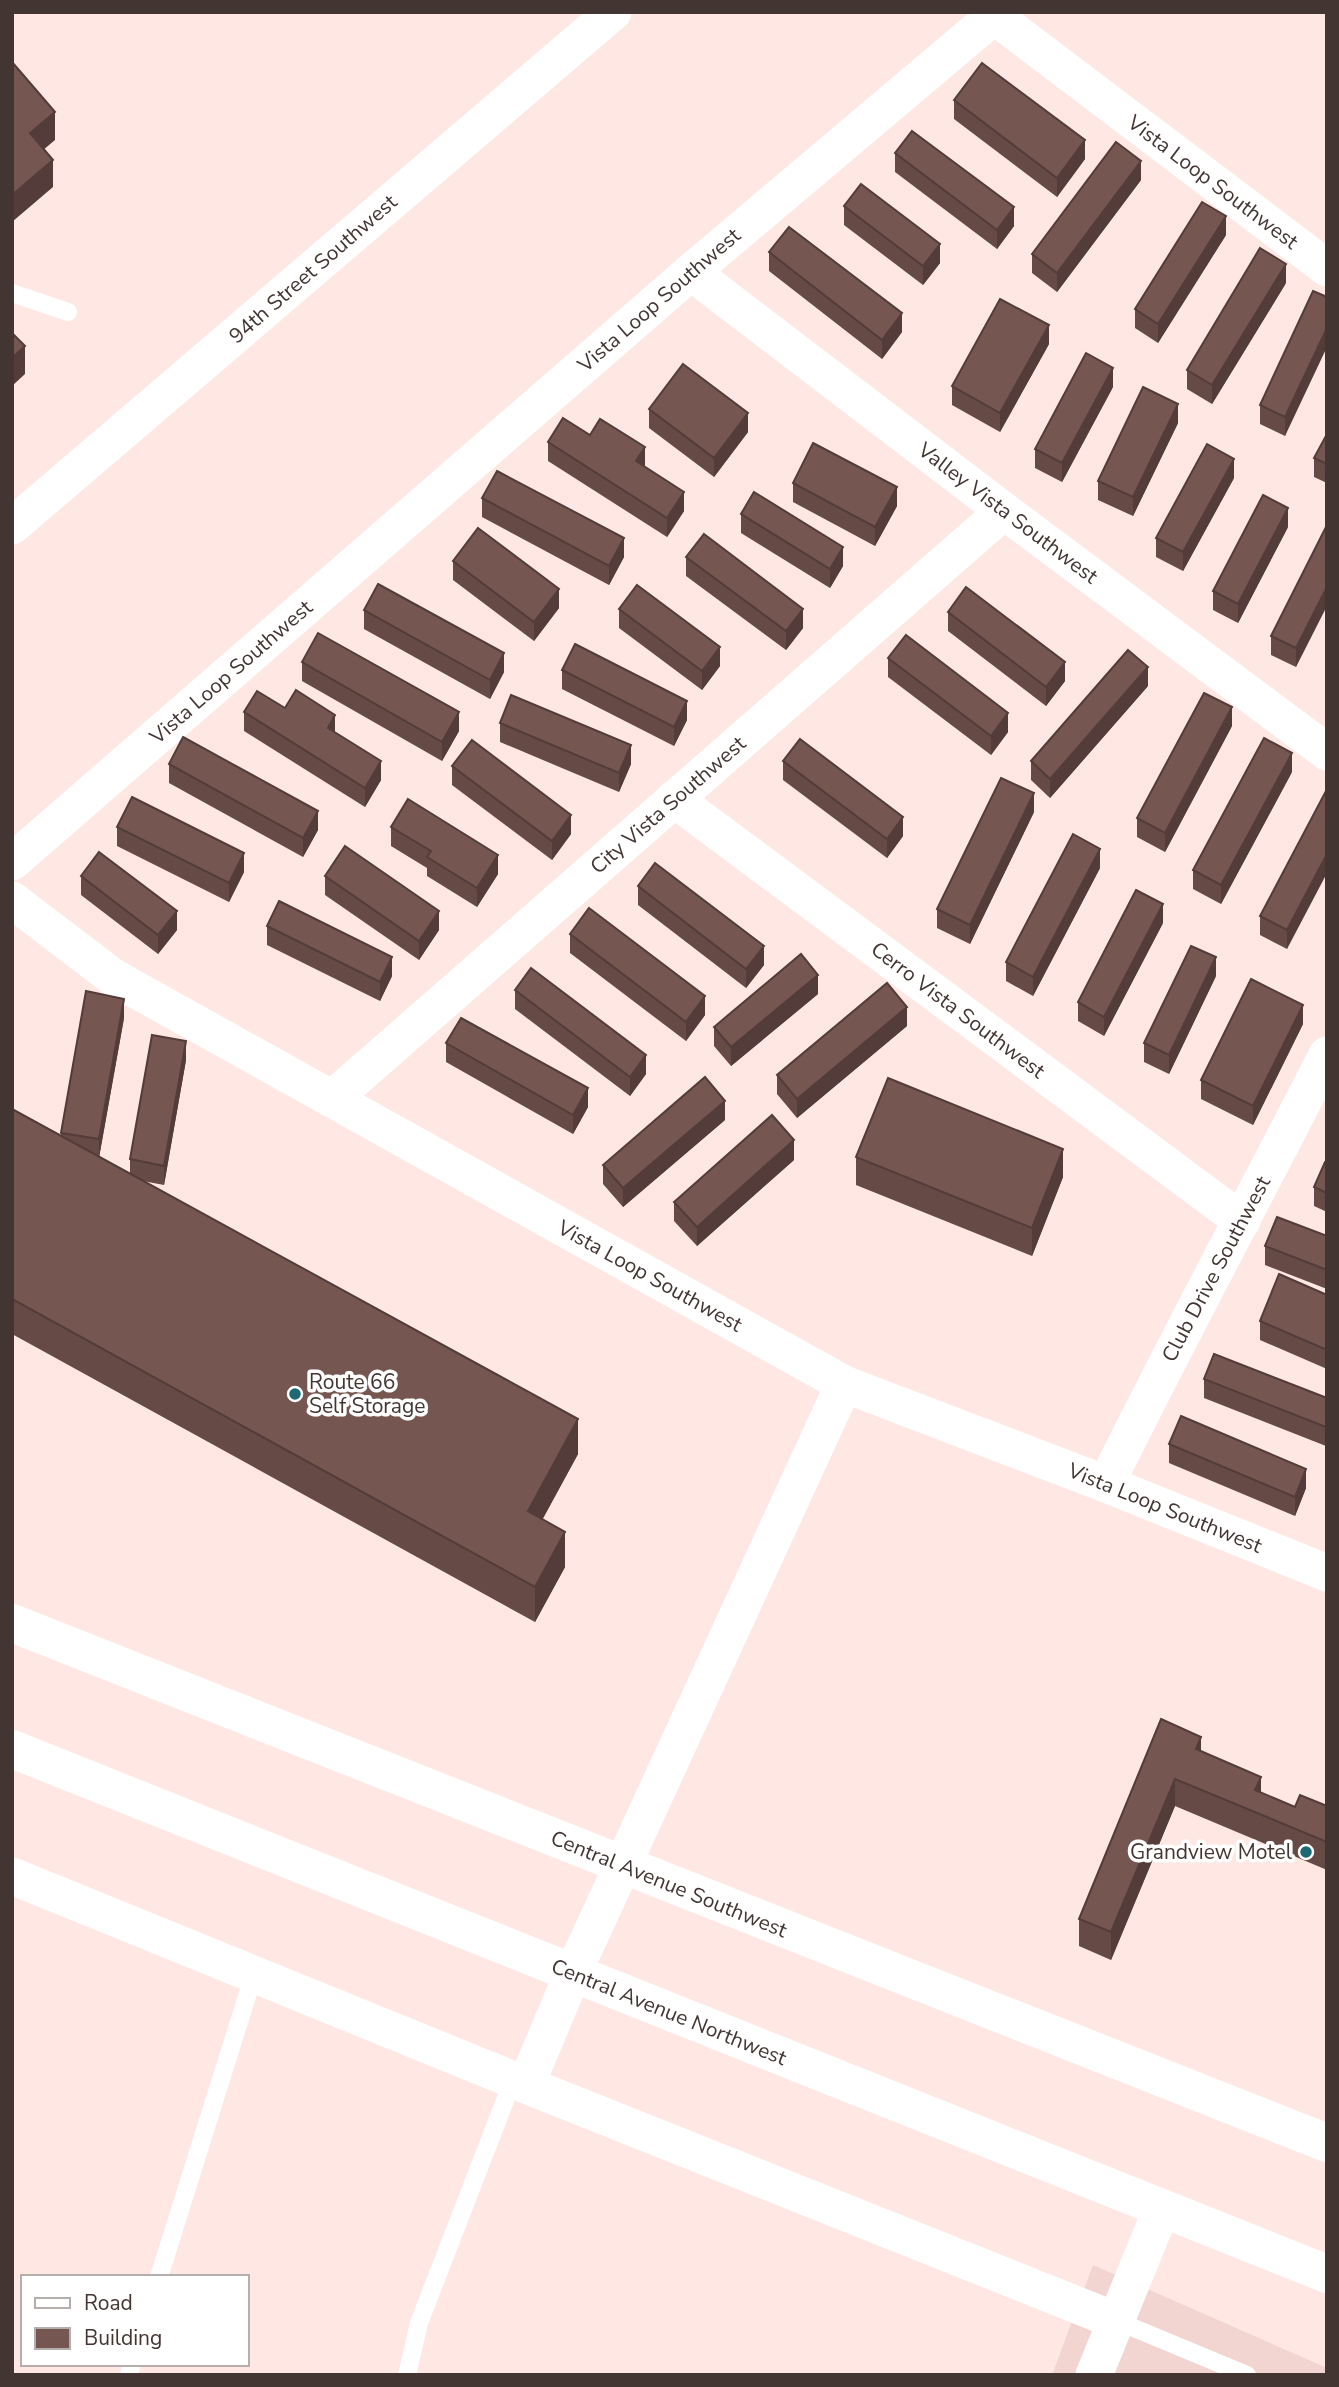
<svg xmlns="http://www.w3.org/2000/svg" width="1339" height="2387" viewBox="0 0 1339 2387" font-family="'Nunito Sans',sans-serif">
<style>
.built{fill:#f2d5d1}
.lines{fill:none;stroke-linecap:round;stroke-linejoin:round}
.service{stroke:#fff;stroke-width:18}
.minor{stroke:#fff;stroke-width:37}
.primary{stroke:#fff;stroke-width:38}
.wall{fill:#654a46}
.shaded-wall{fill:#533c39}
.building{fill:#765651;stroke:#533c39;stroke-width:2}
.poi-dot{fill:#1e6873;stroke:#fff;stroke-width:2.5}
.labels{text-anchor:middle;stroke-width:7;stroke-linejoin:round;paint-order:stroke}
.street-label{font-size:21px;fill:#433532;stroke:#fff}
.poi-label{font-size:21px;fill:#433532;stroke:#fff;text-anchor:start}
</style>
<rect width="100%" height="100%" fill="#ffe7e3"/>
<path class="built" d="M 1093,2265 L 1327,2368 L 1327,2375 L 1052,2375 Z"/>
<g class="lines">
<g class="service">
<path d="M 12,293 L 68,312"/>
<path d="M 159,2277 L 254,1974"/>
<path d="M 1117,2321 L 1247,2375"/>
<path d="M 129,2375 L 132,2364"/>
<path d="M 407,2375 L 419,2323 L 513,2080"/>
</g>
<g class="minor">
<path d="M 691,272 L 1004,511 L 1327,752"/>
<path d="M 12,526 L 613,12"/>
<path d="M 674,799 L 1242,1221"/>
<path d="M 12,862 L 691,272 L 994,16 L 1327,268"/>
<path d="M 12,900 L 113,977 L 844,1384 L 1106,1484 L 1327,1573"/>
<path d="M 332,1099 L 1004,511"/>
<path d="M 1106,1484 C 1177,1340 1254,1198 1327,1055"/>
<path d="M 12,1876 L 526,2085 L 1117,2321"/>
<path d="M 526,2085 L 573,1973 L 844,1384"/>
<path d="M 1094,2375 L 1162,2208"/>
</g>
<g class="primary">
<path d="M 12,1623 L 1327,2143"/>
<path d="M 12,1749 L 1327,2274"/>
</g>
</g>
<g class="wall">
<path d="M 954,100 L 1085,159 L 1057,197 L 954,119 Z"/>
<path d="M 895,153 L 1014,226 L 997,249 L 895,172 Z"/>
<path d="M 1141,180 L 1057,292 L 1032,273 L 1032,254 Z"/>
<path d="M 844,206 L 940,263 L 923,285 L 844,225 Z"/>
<path d="M 1226,235 L 1158,343 L 1135,328 L 1135,309 Z"/>
<path d="M 769,252 L 902,332 L 882,359 L 769,271 Z"/>
<path d="M 1286,283 L 1212,404 L 1187,389 L 1187,370 Z"/>
<path d="M 1327,297 L 1285,436 L 1260,424 L 1260,405 Z"/>
<path d="M 1049,344 L 1000,432 L 952,405 L 952,386 Z"/>
<path d="M 1113,387 L 1062,482 L 1035,468 L 1035,449 Z"/>
<path d="M 649,409 L 748,432 L 714,477 L 649,428 Z"/>
<path d="M 1178,423 L 1133,516 L 1098,500 L 1098,481 Z"/>
<path d="M 1327,434 L 1327,483 L 1314,477 L 1314,458 Z"/>
<path d="M 590,435 L 644,467 L 684,511 L 667,537 L 548,461 L 548,442 Z"/>
<path d="M 1234,478 L 1183,571 L 1156,557 L 1156,538 Z"/>
<path d="M 793,483 L 897,506 L 875,546 L 793,502 Z"/>
<path d="M 482,498 L 624,557 L 609,585 L 482,517 Z"/>
<path d="M 741,514 L 843,566 L 830,588 L 741,533 Z"/>
<path d="M 1327,525 L 1296,667 L 1271,655 L 1271,636 Z"/>
<path d="M 1288,527 L 1238,623 L 1213,610 L 1213,591 Z"/>
<path d="M 686,557 L 803,628 L 786,650 L 686,576 Z"/>
<path d="M 453,561 L 559,608 L 534,641 L 453,580 Z"/>
<path d="M 619,609 L 720,666 L 702,690 L 619,628 Z"/>
<path d="M 364,610 L 504,672 L 490,699 L 364,629 Z"/>
<path d="M 948,612 L 1065,681 L 1046,706 L 948,631 Z"/>
<path d="M 888,658 L 1008,732 L 991,755 L 888,677 Z"/>
<path d="M 302,662 L 459,731 L 442,761 L 302,681 Z"/>
<path d="M 562,670 L 687,720 L 674,746 L 562,689 Z"/>
<path d="M 1148,686 L 1050,798 L 1031,780 L 1031,761 Z"/>
<path d="M 244,712 L 335,732 L 381,780 L 365,807 L 244,731 Z"/>
<path d="M 500,723 L 631,764 L 619,792 L 500,742 Z"/>
<path d="M 1232,726 L 1165,852 L 1137,837 L 1137,818 Z"/>
<path d="M 783,761 L 903,836 L 887,858 L 783,780 Z"/>
<path d="M 169,764 L 318,830 L 303,857 L 169,783 Z"/>
<path d="M 452,766 L 571,834 L 552,860 L 452,785 Z"/>
<path d="M 1292,772 L 1221,904 L 1193,889 L 1193,870 Z"/>
<path d="M 1327,791 L 1287,949 L 1260,935 L 1260,916 Z"/>
<path d="M 1034,812 L 970,944 L 937,928 L 937,909 Z"/>
<path d="M 117,827 L 244,872 L 229,902 L 117,846 Z"/>
<path d="M 391,827 L 498,874 L 477,907 L 427,876 L 427,868 L 391,846 Z"/>
<path d="M 1100,868 L 1033,996 L 1006,981 L 1006,962 Z"/>
<path d="M 81,876 L 177,930 L 158,954 L 81,895 Z"/>
<path d="M 325,876 L 439,930 L 419,960 L 325,895 Z"/>
<path d="M 638,886 L 764,965 L 746,988 L 638,905 Z"/>
<path d="M 1163,923 L 1104,1036 L 1078,1021 L 1078,1002 Z"/>
<path d="M 267,926 L 392,976 L 380,1001 L 267,945 Z"/>
<path d="M 570,934 L 705,1015 L 686,1041 L 570,953 Z"/>
<path d="M 1216,976 L 1169,1074 L 1144,1062 L 1144,1043 Z"/>
<path d="M 515,990 L 646,1074 L 630,1096 L 515,1009 Z"/>
<path d="M 818,994 L 731,1066 L 714,1046 L 714,1027 Z"/>
<path d="M 124,1018 L 99,1157 L 130,1173 L 130,1159 L 186,1060 L 164,1185 L 143,1181 L 578,1454 L 542,1520 L 565,1567 L 535,1622 L 12,1334 L 12,1109 L 61,1135 L 61,1133 Z"/>
<path d="M 1303,1024 L 1253,1125 L 1201,1099 L 1201,1080 Z"/>
<path d="M 907,1026 L 797,1118 L 777,1094 L 777,1075 Z"/>
<path d="M 446,1043 L 588,1107 L 573,1134 L 446,1062 Z"/>
<path d="M 725,1120 L 623,1207 L 603,1184 L 603,1165 Z"/>
<path d="M 856,1157 L 1063,1177 L 1032,1256 L 856,1185 Z"/>
<path d="M 794,1160 L 697,1246 L 674,1221 L 674,1202 Z"/>
<path d="M 1327,1162 L 1327,1212 L 1314,1206 L 1314,1187 Z"/>
<path d="M 1327,1236 L 1327,1289 L 1265,1265 L 1265,1246 Z"/>
<path d="M 1327,1295 L 1327,1369 L 1260,1340 L 1260,1321 Z"/>
<path d="M 1204,1379 L 1327,1398 L 1326,1446 L 1204,1398 Z"/>
<path d="M 1169,1444 L 1306,1488 L 1295,1516 L 1169,1463 Z"/>
<path d="M 1161,1719 L 1201,1751 L 1261,1793 L 1295,1807 L 1327,1806 L 1327,1870 L 1175,1806 L 1111,1960 L 1079,1946 L 1079,1919 Z"/>
</g>
<g class="shaded-wall">
<path d="M 55,112 L 55,140 L 30,161 L 30,133 Z"/>
<path d="M 1085,140 L 1085,159 L 1057,197 L 1057,178 Z"/>
<path d="M 53,160 L 53,187 L 12,222 L 12,195 Z"/>
<path d="M 1141,161 L 1141,180 L 1057,292 L 1057,273 Z"/>
<path d="M 1014,207 L 1014,226 L 997,249 L 997,230 Z"/>
<path d="M 1226,216 L 1226,235 L 1158,343 L 1158,324 Z"/>
<path d="M 940,244 L 940,263 L 923,285 L 923,266 Z"/>
<path d="M 1286,264 L 1286,283 L 1212,404 L 1212,385 Z"/>
<path d="M 902,313 L 902,332 L 882,359 L 882,340 Z"/>
<path d="M 1049,325 L 1049,344 L 1000,432 L 1000,413 Z"/>
<path d="M 1327,328 L 1327,347 L 1285,436 L 1285,417 Z"/>
<path d="M 25,346 L 25,374 L 12,386 L 12,358 Z"/>
<path d="M 1113,368 L 1113,387 L 1062,482 L 1062,463 Z"/>
<path d="M 1178,404 L 1178,423 L 1133,516 L 1133,497 Z"/>
<path d="M 748,413 L 748,432 L 714,477 L 714,458 Z"/>
<path d="M 645,447 L 645,466 L 636,461 Z"/>
<path d="M 1234,459 L 1234,478 L 1183,571 L 1183,552 Z"/>
<path d="M 897,487 L 897,506 L 875,546 L 875,527 Z"/>
<path d="M 684,492 L 684,511 L 667,537 L 667,518 Z"/>
<path d="M 1288,508 L 1288,527 L 1238,623 L 1238,604 Z"/>
<path d="M 624,538 L 624,557 L 609,585 L 609,566 Z"/>
<path d="M 843,547 L 843,566 L 830,588 L 830,569 Z"/>
<path d="M 1327,587 L 1327,606 L 1296,667 L 1296,648 Z"/>
<path d="M 559,589 L 559,608 L 534,641 L 534,622 Z"/>
<path d="M 803,609 L 803,628 L 786,650 L 786,631 Z"/>
<path d="M 720,647 L 720,666 L 702,690 L 702,671 Z"/>
<path d="M 504,653 L 504,672 L 490,699 L 490,680 Z"/>
<path d="M 1065,662 L 1065,681 L 1046,706 L 1046,687 Z"/>
<path d="M 1148,667 L 1148,686 L 1050,798 L 1050,779 Z"/>
<path d="M 687,701 L 687,720 L 674,746 L 674,727 Z"/>
<path d="M 1232,707 L 1232,726 L 1165,852 L 1165,833 Z"/>
<path d="M 459,712 L 459,731 L 442,761 L 442,742 Z"/>
<path d="M 1008,713 L 1008,732 L 991,755 L 991,736 Z"/>
<path d="M 335,715 L 335,734 L 328,728 Z"/>
<path d="M 631,745 L 631,764 L 619,792 L 619,773 Z"/>
<path d="M 1292,753 L 1292,772 L 1221,904 L 1221,885 Z"/>
<path d="M 381,761 L 381,780 L 365,807 L 365,788 Z"/>
<path d="M 1034,793 L 1034,812 L 970,944 L 970,925 Z"/>
<path d="M 318,811 L 318,830 L 303,857 L 303,838 Z"/>
<path d="M 571,815 L 571,834 L 552,860 L 552,841 Z"/>
<path d="M 903,817 L 903,836 L 887,858 L 887,839 Z"/>
<path d="M 1100,849 L 1100,868 L 1033,996 L 1033,977 Z"/>
<path d="M 244,853 L 244,872 L 229,902 L 229,883 Z"/>
<path d="M 1327,854 L 1327,873 L 1287,949 L 1287,930 Z"/>
<path d="M 498,855 L 498,874 L 477,907 L 477,888 Z"/>
<path d="M 1163,904 L 1163,923 L 1104,1036 L 1104,1017 Z"/>
<path d="M 177,911 L 177,930 L 158,954 L 158,935 Z"/>
<path d="M 439,911 L 439,930 L 419,960 L 419,941 Z"/>
<path d="M 764,946 L 764,965 L 746,988 L 746,969 Z"/>
<path d="M 392,957 L 392,976 L 380,1001 L 380,982 Z"/>
<path d="M 1216,957 L 1216,976 L 1169,1074 L 1169,1055 Z"/>
<path d="M 818,975 L 818,994 L 731,1066 L 731,1047 Z"/>
<path d="M 705,996 L 705,1015 L 686,1041 L 686,1022 Z"/>
<path d="M 124,999 L 124,1018 L 99,1158 L 99,1139 Z"/>
<path d="M 1303,1005 L 1303,1024 L 1253,1125 L 1253,1106 Z"/>
<path d="M 907,1007 L 907,1026 L 797,1118 L 797,1099 Z"/>
<path d="M 186,1041 L 186,1060 L 164,1185 L 164,1166 Z"/>
<path d="M 646,1055 L 646,1074 L 630,1096 L 630,1077 Z"/>
<path d="M 588,1088 L 588,1107 L 573,1134 L 573,1115 Z"/>
<path d="M 725,1101 L 725,1120 L 623,1207 L 623,1188 Z"/>
<path d="M 794,1140 L 794,1160 L 697,1246 L 697,1227 Z"/>
<path d="M 1063,1149 L 1063,1177 L 1032,1256 L 1032,1228 Z"/>
<path d="M 578,1419 L 578,1454 L 528,1546 L 528,1511 Z"/>
<path d="M 1306,1469 L 1306,1488 L 1295,1516 L 1295,1497 Z"/>
<path d="M 565,1532 L 565,1567 L 535,1622 L 535,1587 Z"/>
<path d="M 1201,1737 L 1201,1765 L 1196,1749 Z"/>
<path d="M 1261,1777 L 1261,1804 L 1255,1790 Z"/>
<path d="M 1175,1779 L 1175,1806 L 1111,1960 L 1111,1932 Z"/>
</g>
<g class="building">
<path d="M 12,62 L 55,112 L 30,133 L 53,160 L 12,195 Z"/>
<path d="M 982,63 L 1085,140 L 1057,178 L 954,100 Z"/>
<path d="M 912,131 L 1014,207 L 997,230 L 895,153 Z"/>
<path d="M 1116,142 L 1141,161 L 1057,273 L 1032,254 Z"/>
<path d="M 861,184 L 940,244 L 923,266 L 844,206 Z"/>
<path d="M 1202,202 L 1226,216 L 1158,324 L 1135,309 Z"/>
<path d="M 789,227 L 902,313 L 882,340 L 769,252 Z"/>
<path d="M 1260,248 L 1286,264 L 1212,385 L 1187,370 Z"/>
<path d="M 1313,291 L 1327,297 L 1327,328 L 1285,417 L 1260,405 Z"/>
<path d="M 1000,299 L 1049,325 L 1000,413 L 952,386 Z"/>
<path d="M 12,333 L 25,346 L 12,358 Z"/>
<path d="M 1086,353 L 1113,368 L 1062,463 L 1035,449 Z"/>
<path d="M 683,364 L 748,413 L 714,458 L 649,409 Z"/>
<path d="M 1143,387 L 1178,404 L 1133,497 L 1098,481 Z"/>
<path d="M 563,418 L 590,435 L 600,419 L 645,447 L 636,461 L 684,492 L 667,518 L 548,442 Z"/>
<path d="M 1327,434 L 1327,464 L 1314,458 Z"/>
<path d="M 813,443 L 897,487 L 875,527 L 793,483 Z"/>
<path d="M 1207,444 L 1234,459 L 1183,552 L 1156,538 Z"/>
<path d="M 497,471 L 624,538 L 609,566 L 482,498 Z"/>
<path d="M 754,492 L 843,547 L 830,569 L 741,514 Z"/>
<path d="M 1263,495 L 1288,508 L 1238,604 L 1213,591 Z"/>
<path d="M 1327,525 L 1327,587 L 1296,648 L 1271,636 Z"/>
<path d="M 478,528 L 559,589 L 534,622 L 453,561 Z"/>
<path d="M 704,534 L 803,609 L 786,631 L 686,557 Z"/>
<path d="M 378,584 L 504,653 L 490,680 L 364,610 Z"/>
<path d="M 637,585 L 720,647 L 702,671 L 619,609 Z"/>
<path d="M 966,587 L 1065,662 L 1046,687 L 948,612 Z"/>
<path d="M 318,633 L 459,712 L 442,742 L 302,662 Z"/>
<path d="M 906,635 L 1008,713 L 991,736 L 888,658 Z"/>
<path d="M 575,644 L 687,701 L 674,727 L 562,670 Z"/>
<path d="M 1128,650 L 1148,667 L 1050,779 L 1031,761 Z"/>
<path d="M 296,690 L 335,715 L 328,728 L 381,761 L 365,788 L 244,712 L 257,691 L 285,708 Z"/>
<path d="M 1204,693 L 1232,707 L 1165,833 L 1137,818 Z"/>
<path d="M 511,695 L 631,745 L 619,773 L 500,723 Z"/>
<path d="M 183,737 L 318,811 L 303,838 L 169,764 Z"/>
<path d="M 1264,738 L 1292,753 L 1221,885 L 1193,870 Z"/>
<path d="M 800,739 L 903,817 L 887,839 L 783,761 Z"/>
<path d="M 472,740 L 571,815 L 552,841 L 452,766 Z"/>
<path d="M 1001,778 L 1034,793 L 970,925 L 937,909 Z"/>
<path d="M 1326,791 L 1327,791 L 1327,854 L 1287,930 L 1260,916 Z"/>
<path d="M 132,797 L 244,853 L 229,883 L 117,827 Z"/>
<path d="M 408,799 L 498,855 L 477,888 L 427,857 L 431,851 L 391,827 Z"/>
<path d="M 1073,834 L 1100,849 L 1033,977 L 1006,962 Z"/>
<path d="M 345,846 L 439,911 L 419,941 L 325,876 Z"/>
<path d="M 99,852 L 177,911 L 158,935 L 81,876 Z"/>
<path d="M 655,863 L 764,946 L 746,969 L 638,886 Z"/>
<path d="M 1136,890 L 1163,904 L 1104,1017 L 1078,1002 Z"/>
<path d="M 279,901 L 392,957 L 380,982 L 267,926 Z"/>
<path d="M 589,908 L 705,996 L 686,1022 L 570,934 Z"/>
<path d="M 1191,946 L 1216,957 L 1169,1055 L 1144,1043 Z"/>
<path d="M 801,954 L 818,975 L 731,1047 L 714,1027 Z"/>
<path d="M 531,968 L 646,1055 L 630,1077 L 515,990 Z"/>
<path d="M 1251,979 L 1303,1005 L 1253,1106 L 1201,1080 Z"/>
<path d="M 887,983 L 907,1007 L 797,1099 L 777,1075 Z"/>
<path d="M 86,991 L 124,999 L 99,1139 L 61,1133 Z"/>
<path d="M 461,1018 L 588,1088 L 573,1115 L 446,1043 Z"/>
<path d="M 152,1035 L 186,1041 L 164,1166 L 130,1159 Z"/>
<path d="M 705,1077 L 725,1101 L 623,1188 L 603,1165 Z"/>
<path d="M 888,1078 L 1063,1149 L 1032,1228 L 856,1157 Z"/>
<path d="M 12,1109 L 578,1419 L 528,1511 L 565,1532 L 535,1587 L 12,1299 Z"/>
<path d="M 772,1115 L 794,1140 L 697,1227 L 674,1202 Z"/>
<path d="M 1325,1162 L 1327,1162 L 1327,1193 L 1314,1187 Z"/>
<path d="M 1277,1217 L 1327,1236 L 1327,1270 L 1265,1246 Z"/>
<path d="M 1279,1274 L 1327,1295 L 1327,1350 L 1260,1321 Z"/>
<path d="M 1214,1354 L 1327,1398 L 1326,1427 L 1204,1379 Z"/>
<path d="M 1181,1416 L 1306,1469 L 1295,1497 L 1169,1444 Z"/>
<path d="M 1161,1719 L 1201,1737 L 1196,1749 L 1261,1777 L 1255,1790 L 1295,1807 L 1300,1795 L 1327,1806 L 1327,1842 L 1175,1779 L 1111,1932 L 1079,1919 Z"/>
</g>
<g class="poi-dot">
<circle cx="295" cy="1394" r="7"/>
<circle cx="1306" cy="1852" r="7"/>
</g>
<g class="labels">
<g class="street-label">
<text transform="translate(1213 182) rotate(37)" y="7">Vista Loop Southwest</text>
<text transform="translate(313 269) rotate(-41)" y="7">94th Street Southwest</text>
<text transform="translate(659 300) rotate(-41)" y="7">Vista Loop Southwest</text>
<text transform="translate(1008 513) rotate(37)" y="7">Valley Vista Southwest</text>
<text transform="translate(231 672) rotate(-41)" y="7">Vista Loop Southwest</text>
<text transform="translate(668 805) rotate(-41)" y="7">City Vista Southwest</text>
<text transform="translate(958 1010) rotate(37)" y="7">Cerro Vista Southwest</text>
<text transform="translate(1216 1269) rotate(-62)" y="7">Club Drive Southwest</text>
<text transform="translate(650 1276) rotate(29)" y="7">Vista Loop Southwest</text>
<text transform="translate(1165 1508) rotate(22)" y="7">Vista Loop Southwest</text>
<text transform="translate(669 1884) rotate(22)" y="7">Central Avenue Southwest</text>
<text transform="translate(669 2012) rotate(22)" y="7">Central Avenue Northwest</text>
</g>
<g class="poi-label">
<text x="309" y="1389">Route 66<tspan x="309" dy="24">Self Storage</tspan></text>
<text x="1292" y="1859" text-anchor="end">Grandview Motel</text>
</g>
</g>
<rect width="1339" height="2387" fill="none" stroke="#433532" stroke-width="28"/>
<rect x="21" y="2275" width="228" height="91" fill="#ffffff" stroke="#b4aead" stroke-width="2"/>
<rect x="35" y="2298" width="35" height="10" fill="#ffffff" stroke="#b4aead" stroke-width="2"/>
<text x="84" y="2310" font-size="21" fill="#433532">Road</text>
<rect x="35" y="2328" width="35" height="21" fill="#765651" stroke="#b4aead" stroke-width="2"/>
<text x="84" y="2345" font-size="21" fill="#433532">Building</text>
</svg>
